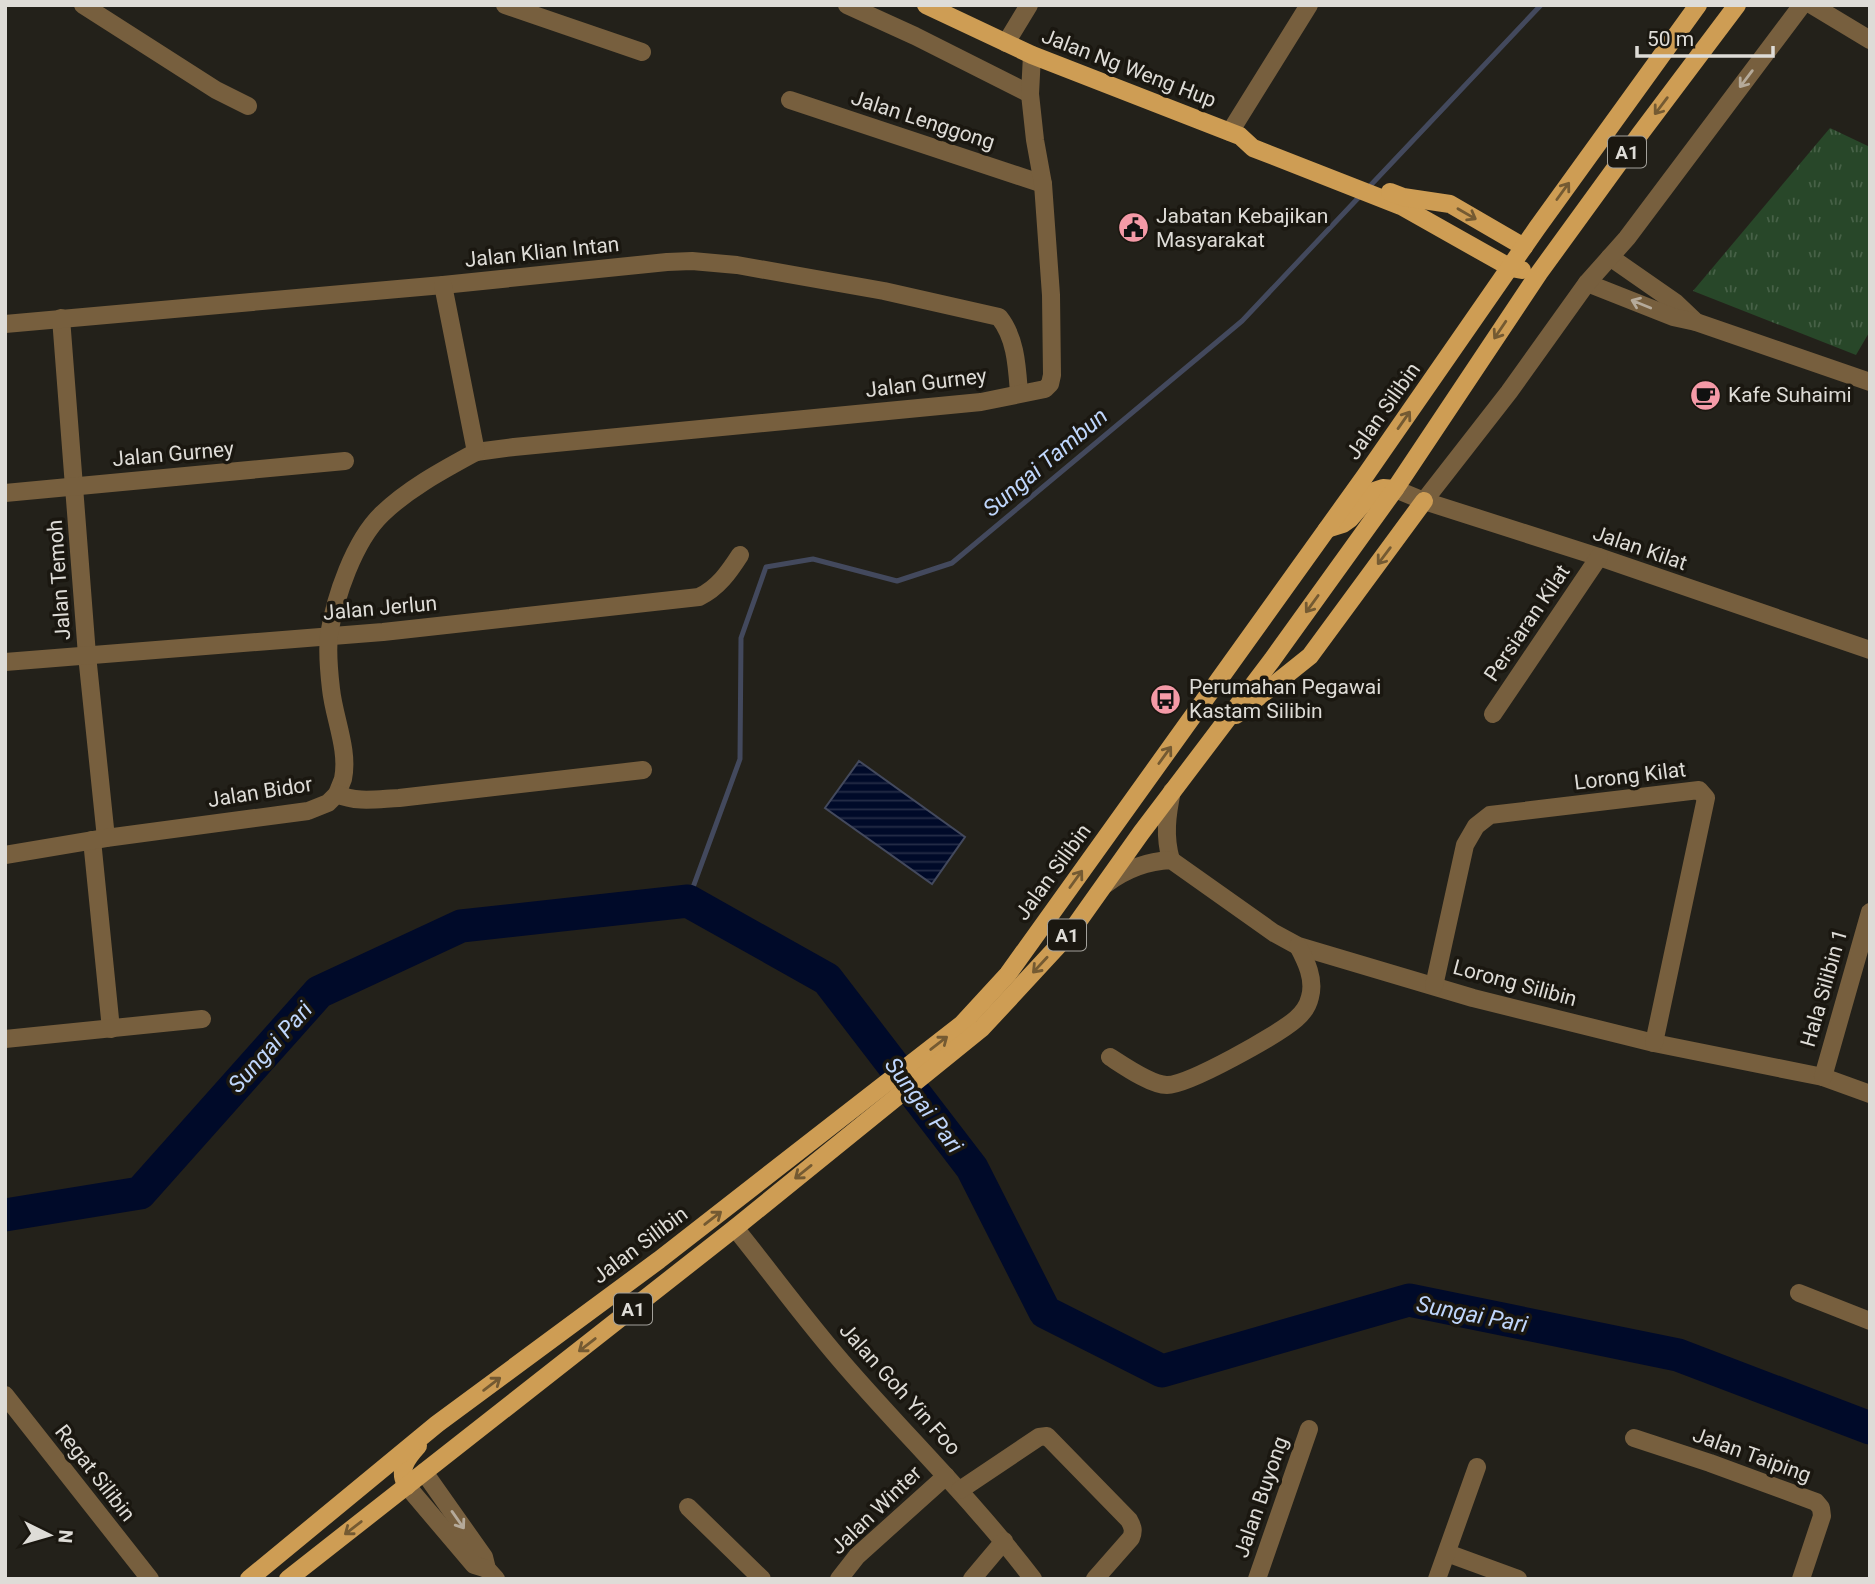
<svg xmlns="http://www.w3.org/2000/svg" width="1875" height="1584" viewBox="0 0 1875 1584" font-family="Roboto,sans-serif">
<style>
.grass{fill:url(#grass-tufts)}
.water{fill:url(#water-rules);stroke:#43495d;stroke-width:2}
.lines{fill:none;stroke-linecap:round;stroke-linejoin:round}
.stream{stroke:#43495d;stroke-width:5}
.river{stroke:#000a29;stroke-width:33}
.minor{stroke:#775f3e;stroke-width:18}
.major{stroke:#ce9d54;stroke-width:18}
.oneway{stroke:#b5aa9a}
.oneway2{stroke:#745a32}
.labels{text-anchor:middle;stroke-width:7;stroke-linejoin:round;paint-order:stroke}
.shield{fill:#1a1710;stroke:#a3a19b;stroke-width:2}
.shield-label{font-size:19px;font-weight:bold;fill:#dedcd7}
.street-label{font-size:21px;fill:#dedcd7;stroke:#1a1710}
.poi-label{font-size:21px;fill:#dedcd7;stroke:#1a1710;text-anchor:start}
.water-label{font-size:23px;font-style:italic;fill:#bfd6fc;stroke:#1a1710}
</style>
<defs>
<pattern id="grass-tufts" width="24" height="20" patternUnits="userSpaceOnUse" patternTransform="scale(1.75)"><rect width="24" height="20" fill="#284729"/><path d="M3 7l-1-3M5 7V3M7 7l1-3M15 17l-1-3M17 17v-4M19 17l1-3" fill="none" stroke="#476147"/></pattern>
<pattern id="water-rules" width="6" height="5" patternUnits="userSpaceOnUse" patternTransform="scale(1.75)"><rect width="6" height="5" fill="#000a29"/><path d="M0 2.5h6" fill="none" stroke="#252d47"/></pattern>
</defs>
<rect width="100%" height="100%" fill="#23211a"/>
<path class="grass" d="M 1830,128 L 1870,147 L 1870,331 L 1856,355 L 1693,291 Z"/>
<path class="water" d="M 859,761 L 965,837 L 932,884 L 825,808 Z"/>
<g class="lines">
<g class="stream">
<path d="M 1368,188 L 1541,5"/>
<path d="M 688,901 L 740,759 L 741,638 L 766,567 L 813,559 L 897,581 L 952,563 L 1242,321 L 1361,195"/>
</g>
<path class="river" d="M 5,1215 L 140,1193 L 319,992 L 461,926 L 688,901 L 827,979 L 972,1168 L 1045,1312 L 1162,1371 L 1409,1300 L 1678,1355 L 1870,1428"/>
<g class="minor">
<path d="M 83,5 L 216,90 L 248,106"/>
<path d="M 505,5 L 642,52"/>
<path d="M 847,5 L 915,36 L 1030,94"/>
<path d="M 1812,5 L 1870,40"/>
<path d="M 1006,43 L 1029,5"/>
<path d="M 790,100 L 1043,184"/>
<path d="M 1230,132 L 1309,5"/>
<path d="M 1610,257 L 1676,303 L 1696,322"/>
<path d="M 1587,283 L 1673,317 L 1696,322 L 1870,382"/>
<path d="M 61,318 L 87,655 L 106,838"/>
<path d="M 5,324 L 443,285 L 667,262 L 692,261 L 737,265 L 884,291 L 999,317 C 1016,338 1017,367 1019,393"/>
<path d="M 476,452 L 514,447 L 981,402 L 1045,389 L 1050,384 L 1052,375 L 1051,295 L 1043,184 L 1035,140 L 1030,94 L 1032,55"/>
<path d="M 1395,489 L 1424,501 L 1599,557 L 1870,650"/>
<path d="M 5,493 L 345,461"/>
<path d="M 1424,501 L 1509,392 L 1587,283 L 1627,238 L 1802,5"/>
<path d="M 5,662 L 383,632 L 699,597 C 718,588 729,572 740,555"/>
<path d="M 1493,714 L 1599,557"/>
<path d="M 337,794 C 339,789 341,784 343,779 C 349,750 334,718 331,689 C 329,672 327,653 329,635 C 335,597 354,541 382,514 C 409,488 443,470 476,452 L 443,285"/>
<path d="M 92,840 L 111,1029"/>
<path d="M 5,855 L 106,838 L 308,811 L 328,803 L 337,794 C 357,803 377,799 399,798 L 643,770"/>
<path d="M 1171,860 C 1164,836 1167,815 1172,791"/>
<path d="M 1106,884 C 1126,869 1147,861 1171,860 L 1274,933 L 1298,946 L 1473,998 L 1654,1043 L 1823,1077 L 1870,1094"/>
<path d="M 1434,986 L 1465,845 L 1476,826 L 1490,815 L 1699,790 L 1706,798 L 1654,1043"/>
<path d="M 5,1039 L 202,1019"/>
<path d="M 1110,1057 C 1124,1066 1151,1085 1167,1085 C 1189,1085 1279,1034 1296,1019 C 1303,1013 1308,1006 1310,997 C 1315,979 1306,961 1298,946"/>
<path d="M 1823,1077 L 1870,912"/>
<path d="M 735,1228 C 773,1275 809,1325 849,1370 C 910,1440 977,1505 1033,1579"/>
<path d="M 1799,1293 L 1870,1321"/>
<path d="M 5,1395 L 150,1579"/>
<path d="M 1634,1438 L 1710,1463 L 1816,1502 L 1821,1508 L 1822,1516 L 1801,1579"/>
<path d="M 424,1472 L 484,1557 L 487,1569 L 496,1579"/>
<path d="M 407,1486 L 474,1565 L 487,1569"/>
<path d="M 960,1490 L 1039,1437 L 1047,1436 L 1129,1520 C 1133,1527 1134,1531 1131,1538 L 1095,1579"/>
<path d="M 688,1507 L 762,1579"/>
<path d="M 1447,1553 L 1518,1579"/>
<path d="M 839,1579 L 857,1556 L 946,1476"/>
<path d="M 972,1579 L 1004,1541"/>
<path d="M 1257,1579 L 1309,1429"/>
<path d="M 1437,1579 L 1477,1467"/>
</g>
<g class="major">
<path d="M 926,5 L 1032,55 L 1240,136 L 1253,148 L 1401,206 L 1511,268 L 1522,270"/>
<path d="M 1390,192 L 1403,197 L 1450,204 L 1524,247"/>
<path d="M 1327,529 L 1343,524 L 1350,519 L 1374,491 L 1383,488 L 1395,489"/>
<path d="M 1236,715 L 1310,656 L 1424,501"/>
<path d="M 407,1486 C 397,1471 407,1458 418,1446"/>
<path d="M 249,1579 L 437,1424 L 659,1260 L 962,1024 L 1008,974 L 1365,476 L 1537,228 L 1698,5"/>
<path d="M 288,1579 L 735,1228 L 982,1028 L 1070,933 L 1141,833 L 1272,660 L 1395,489 L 1539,273 L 1640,134 L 1737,5"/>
</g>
</g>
<defs><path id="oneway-shaft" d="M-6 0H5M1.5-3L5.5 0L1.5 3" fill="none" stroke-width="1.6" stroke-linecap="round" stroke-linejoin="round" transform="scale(1.75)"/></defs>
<g class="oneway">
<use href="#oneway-shaft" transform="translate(1746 79) rotate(127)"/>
<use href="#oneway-shaft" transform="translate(1641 304) rotate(-158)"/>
<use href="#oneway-shaft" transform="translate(458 1520) rotate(55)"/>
</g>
<g class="oneway2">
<use href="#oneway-shaft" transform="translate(1661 106) rotate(127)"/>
<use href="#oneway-shaft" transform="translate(1563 191) rotate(-54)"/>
<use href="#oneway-shaft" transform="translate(1467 214) rotate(30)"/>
<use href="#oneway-shaft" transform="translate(1500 330) rotate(124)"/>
<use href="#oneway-shaft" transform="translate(1404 420) rotate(-55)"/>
<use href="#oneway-shaft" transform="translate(1384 556) rotate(127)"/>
<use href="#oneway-shaft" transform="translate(1312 604) rotate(126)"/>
<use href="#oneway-shaft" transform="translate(1165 755) rotate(-54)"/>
<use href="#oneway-shaft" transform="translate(1076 879) rotate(-54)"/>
<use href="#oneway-shaft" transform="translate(1040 965) rotate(133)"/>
<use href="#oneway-shaft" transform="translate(939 1043) rotate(-38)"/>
<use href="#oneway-shaft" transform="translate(803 1172) rotate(141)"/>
<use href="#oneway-shaft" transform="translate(713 1218) rotate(-38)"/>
<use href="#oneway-shaft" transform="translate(587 1345) rotate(142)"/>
<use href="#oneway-shaft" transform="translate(492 1384) rotate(-37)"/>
<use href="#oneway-shaft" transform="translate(353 1528) rotate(142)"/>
</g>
<defs>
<symbol id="civic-disc" viewBox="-11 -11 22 22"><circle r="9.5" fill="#f49aa7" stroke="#1a1710"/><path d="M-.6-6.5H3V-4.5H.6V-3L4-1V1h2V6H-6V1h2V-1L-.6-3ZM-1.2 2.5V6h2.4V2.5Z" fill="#111"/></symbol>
<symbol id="cafe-disc" viewBox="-11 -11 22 22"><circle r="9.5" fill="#f49aa7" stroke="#1a1710"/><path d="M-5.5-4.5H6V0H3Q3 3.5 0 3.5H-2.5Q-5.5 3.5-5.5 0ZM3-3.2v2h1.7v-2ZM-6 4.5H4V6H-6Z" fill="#111"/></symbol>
<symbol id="bus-disc" viewBox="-11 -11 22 22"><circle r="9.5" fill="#f49aa7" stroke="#1a1710"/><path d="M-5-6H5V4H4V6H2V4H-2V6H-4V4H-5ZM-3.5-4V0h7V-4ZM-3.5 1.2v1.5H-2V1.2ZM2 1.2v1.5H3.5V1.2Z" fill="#111"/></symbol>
</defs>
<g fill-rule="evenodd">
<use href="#civic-disc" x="1116" y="210" width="35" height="35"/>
<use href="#cafe-disc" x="1688" y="378" width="35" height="35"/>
<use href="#bus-disc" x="1148" y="682" width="35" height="35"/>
</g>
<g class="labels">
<g class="shield">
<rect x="1608" y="136.5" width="38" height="31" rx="5"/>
<rect x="1048" y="919.5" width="38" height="31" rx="5"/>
<rect x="614" y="1293.5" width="38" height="31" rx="5"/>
</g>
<g class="shield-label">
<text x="1627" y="159">A1</text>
<text x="1067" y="942">A1</text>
<text x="633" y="1316">A1</text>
</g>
<g class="street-label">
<text transform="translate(1129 68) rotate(21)" y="7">Jalan Ng Weng Hup</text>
<text transform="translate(923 120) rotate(18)" y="7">Jalan Lenggong</text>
<text transform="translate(542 252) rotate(-6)" y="7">Jalan Klian Intan</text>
<text transform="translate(926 383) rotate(-7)" y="7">Jalan Gurney</text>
<text transform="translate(1383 411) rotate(-55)" y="7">Jalan Silibin</text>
<text transform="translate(173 454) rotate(-5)" y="7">Jalan Gurney</text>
<text transform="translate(1640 548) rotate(19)" y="7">Jalan Kilat</text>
<text transform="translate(59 580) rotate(-94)" y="7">Jalan Temoh</text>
<text transform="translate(380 608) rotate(-5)" y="7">Jalan Jerlun</text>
<text transform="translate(1527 623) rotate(-56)" y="7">Persiaran Kilat</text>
<text transform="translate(1630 776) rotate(-7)" y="7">Lorong Kilat</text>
<text transform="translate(260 792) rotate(-9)" y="7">Jalan Bidor</text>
<text transform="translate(1053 872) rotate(-54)" y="7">Jalan Silibin</text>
<text transform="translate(1515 983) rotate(15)" y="7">Lorong Silibin</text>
<text transform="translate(1824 988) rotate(-74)" y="7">Hala Silibin 1</text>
<text transform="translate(640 1245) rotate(-37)" y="7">Jalan Silibin</text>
<text transform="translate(900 1389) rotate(48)" y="7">Jalan Goh Yin Foo</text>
<text transform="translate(1752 1455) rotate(20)" y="7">Jalan Taiping</text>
<text transform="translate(95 1473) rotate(52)" y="7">Regat Silibin</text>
<text transform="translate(1261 1497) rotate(-71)" y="7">Jalan Buyong</text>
<text transform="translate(876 1510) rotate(-44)" y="7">Jalan Winter</text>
</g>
<g class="poi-label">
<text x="1156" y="223">Jabatan Kebajikan<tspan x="1156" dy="24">Masyarakat</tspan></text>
<text x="1728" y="402">Kafe Suhaimi</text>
<text x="1189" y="694">Perumahan Pegawai<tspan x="1189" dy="24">Kastam Silibin</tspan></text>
</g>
<g class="water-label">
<text transform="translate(1045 462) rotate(-40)" y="8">Sungai Tambun</text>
<text transform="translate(270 1047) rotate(-48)" y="8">Sungai Pari</text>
<text transform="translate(924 1105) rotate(53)" y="8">Sungai Pari</text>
<text transform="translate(1472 1314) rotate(11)" y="8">Sungai Pari</text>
</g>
</g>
<rect width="1875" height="1584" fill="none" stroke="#dedcd7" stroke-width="14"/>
<g transform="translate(49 1535) rotate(95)" stroke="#1a1710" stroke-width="5" paint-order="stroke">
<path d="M0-5L12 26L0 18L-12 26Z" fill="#dedcd7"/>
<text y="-10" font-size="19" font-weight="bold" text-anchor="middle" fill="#dedcd7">N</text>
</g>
<path d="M1637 46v10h136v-10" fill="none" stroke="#dedcd7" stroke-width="3.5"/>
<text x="1647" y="46" font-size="21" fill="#dedcd7" stroke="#1a1710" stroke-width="5" paint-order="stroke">50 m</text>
</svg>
